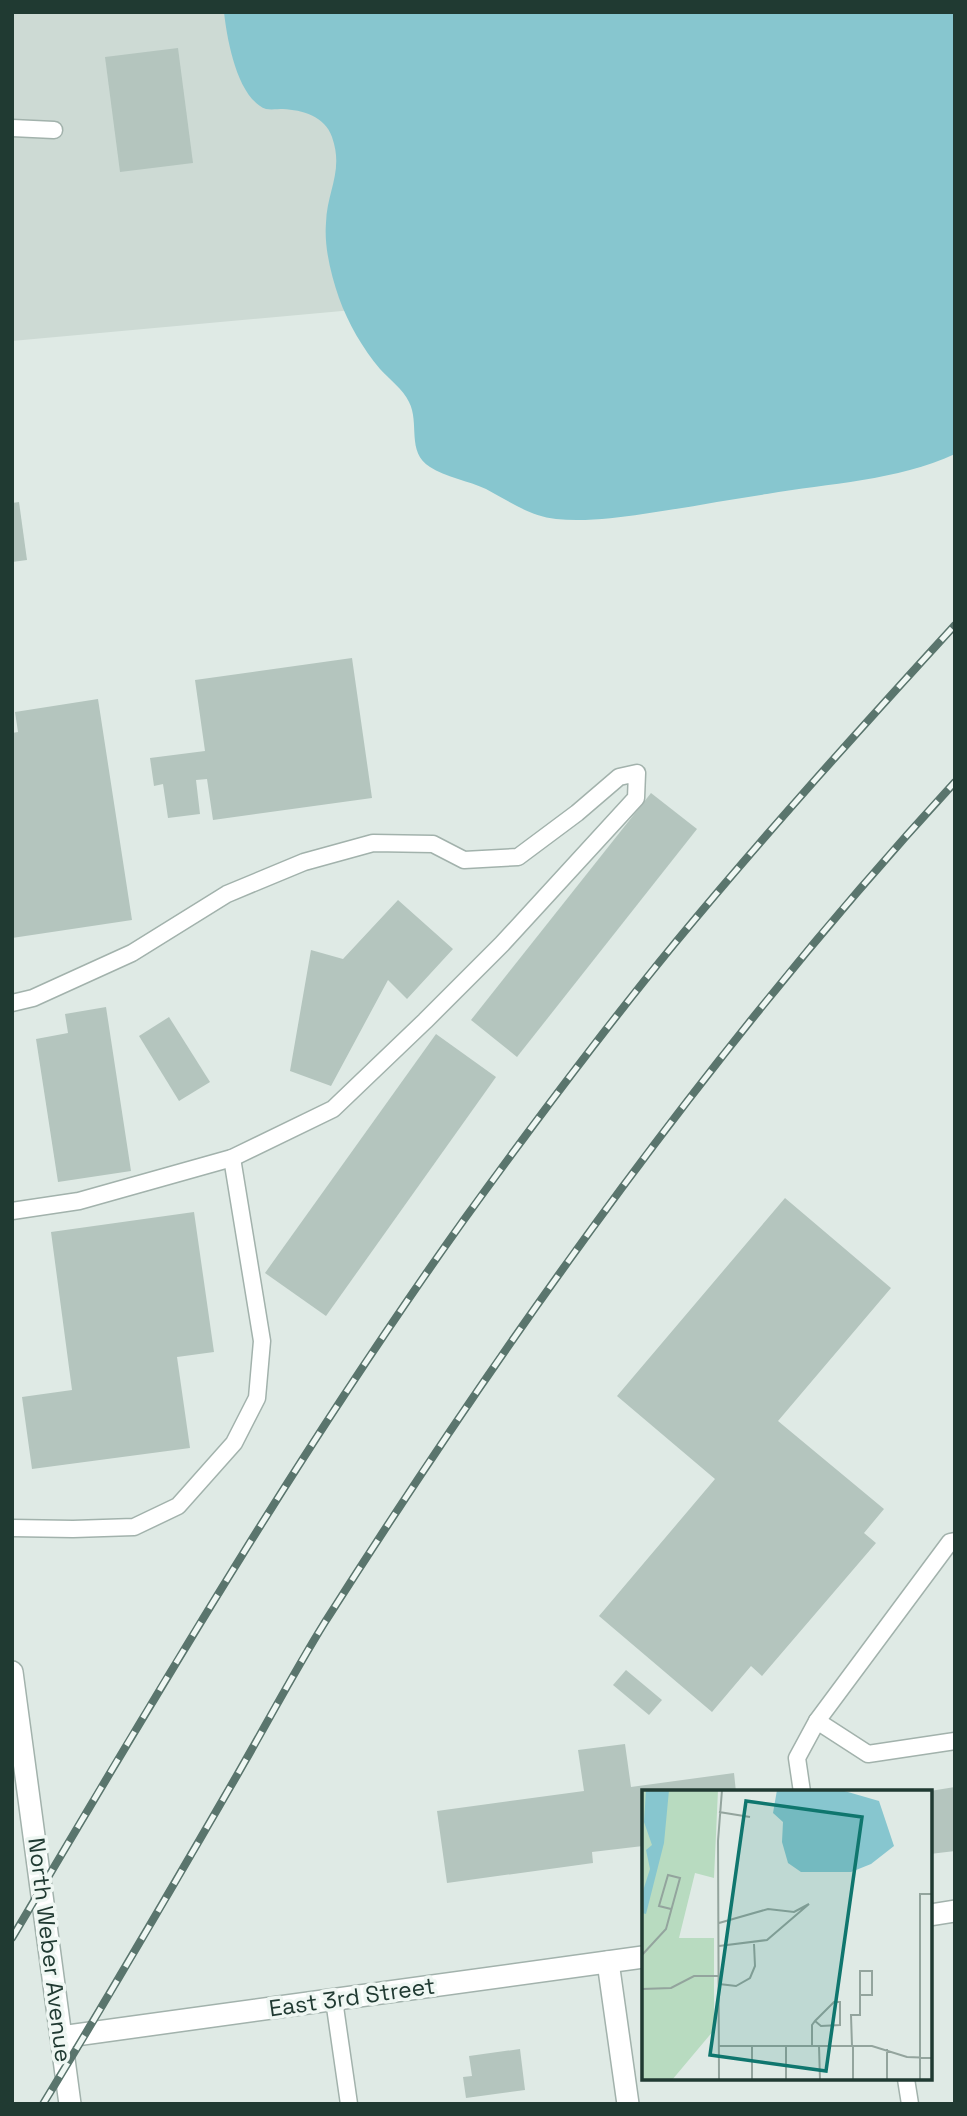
<svg xmlns="http://www.w3.org/2000/svg" width="967" height="2116" viewBox="0 0 967 2116" font-family="'Space Grotesk',sans-serif">
<style>
.built{fill:#cddad4}
.water{fill:#87c6cf}
.building{fill:#b4c5be}
.lines{fill:none;stroke-linecap:round;stroke-linejoin:round}
.service-casing{stroke:#a2b2ac;stroke-width:19}
.minor-casing{stroke:#a2b2ac;stroke-width:24}
.tertiary-casing{stroke:#a2b2ac;stroke-width:24}
.service{stroke:#fff;stroke-width:16}
.minor{stroke:#fff;stroke-width:21}
.tertiary{stroke:#fff;stroke-width:21}
.rail-casing{stroke:#5a756d;stroke-width:8}
.rail{stroke:#eff7f3;stroke-width:5;stroke-dasharray:16;stroke-linecap:butt}
.labels{text-anchor:middle;stroke-width:7;stroke-linejoin:round;paint-order:stroke}
.street-label{font-size:23px;fill:#203a32;stroke:#eff7f3}
.inset-road{fill:none;stroke:#93a49d;stroke-width:2}
.view{fill:#0f766e;fill-opacity:0.15;stroke:#0f766e;stroke-width:3.5}
.inset-edge{fill:none;stroke:#203a32;stroke-width:3.5}
</style>
<rect width="100%" height="100%" fill="#dfeae5"/>
<path class="built" d="M 12,12 L 577,12 L 616,286 L 12,341 Z"/>
<path class="water" d="M 224,12 L 955,12 L 955,454 C 897,481 829,483 767,494 C 726,500 685,508 643,514 C 615,518 584,522 556,519 C 529,516 509,501 486,489 C 469,481 445,477 430,467 C 406,452 420,423 409,402 C 403,389 389,379 380,369 C 363,349 348,323 339,298 C 331,275 324,247 326,223 C 327,190 344,171 332,137 C 325,116 302,110 283,109 C 278,109 271,110 266,109 C 237,98 227,39 224,12 Z"/>
<g class="building">
<path d="M 178,48 L 193,163 L 120,172 L 105,57 Z"/>
<path d="M 19,502 L 27,560 L 12,562 L 12,503 Z"/>
<path d="M 352,658 L 372,798 L 213,820 L 207,779 L 196,780 L 200,814 L 168,818 L 163,784 L 154,786 L 150,758 L 205,751 L 195,680 Z"/>
<path d="M 98,699 L 132,920 L 12,938 L 12,733 L 18,732 L 15,712 Z"/>
<path d="M 651,793 L 697,829 L 517,1057 L 471,1020 Z"/>
<path d="M 398,900 L 453,949 L 407,999 L 388,980 L 331,1086 L 290,1071 L 311,950 L 343,959 Z"/>
<path d="M 106,1007 L 131,1171 L 58,1182 L 36,1039 L 68,1033 L 65,1014 Z"/>
<path d="M 169,1017 L 210,1082 L 179,1101 L 139,1036 Z"/>
<path d="M 436,1034 L 496,1077 L 326,1316 L 265,1273 Z"/>
<path d="M 785,1198 L 891,1288 L 778,1421 L 884,1509 L 864,1533 L 876,1543 L 762,1676 L 751,1666 L 712,1712 L 599,1616 L 715,1479 L 617,1396 Z"/>
<path d="M 194,1212 L 214,1352 L 177,1357 L 190,1448 L 32,1469 L 22,1397 L 72,1390 L 51,1232 Z"/>
<path d="M 626,1670 L 662,1700 L 649,1715 L 613,1685 Z"/>
<path d="M 625,1744 L 631,1787 L 734,1773 L 736,1792 L 643,1792 L 643,1846 L 592,1852 L 593,1863 L 447,1883 L 437,1811 L 584,1791 L 578,1750 Z"/>
<path d="M 955,1787 L 955,1851 L 930,1854 L 930,1791 Z"/>
<path d="M 520,2049 L 525,2090 L 466,2098 L 463,2077 L 472,2076 L 469,2056 Z"/>
</g>
<g class="lines">
<defs>
<g id="service">
<path d="M 12,128 L 54,130"/>
<path d="M 12,1003 L 33,998 L 132,953 L 227,894 L 304,862 L 373,843 L 433,844 L 464,860 L 518,857 L 577,813 L 619,777 L 637,773 L 636,798 L 502,944 L 425,1021 L 333,1109 L 232,1158 L 79,1201 L 12,1211"/>
<path d="M 12,1528 L 73,1529 L 134,1527 L 178,1506 L 234,1443 L 257,1398 L 262,1341 L 232,1158"/>
<path d="M 817,1721 L 868,1754 L 955,1741"/>
<path d="M 802,1792 L 797,1758 L 817,1721 L 950,1542 L 955,1541"/>
<path d="M 334,2000 L 349,2104"/>
<path d="M 906,2079 L 910,2104"/>
</g>
<path id="minor" d="M 608,1962 L 628,2104"/>
<g id="tertiary">
<path d="M 12,1672 L 70,2104"/>
<path d="M 930,1915 L 955,1911"/>
<path d="M 61,2037 L 643,1957"/>
</g>
</defs>
<use href="#service" class="service-casing"/>
<use href="#minor" class="minor-casing"/>
<use href="#tertiary" class="tertiary-casing"/>
<use href="#service" class="service"/>
<use href="#minor" class="minor"/>
<use href="#tertiary" class="tertiary"/>
<defs>
<g id="rail">
<path d="M 12,1938 C 156,1695 299,1451 463,1221 C 531,1127 601,1033 675,943 C 765,834 860,729 955,625"/>
<path d="M 43,2104 C 109,1996 173,1886 236,1777 C 266,1725 294,1672 325,1622 C 513,1327 718,1040 955,782"/>
</g>
</defs>
<use href="#rail" class="rail-casing"/>
<use href="#rail" class="rail"/>
</g>
<g class="labels">
<g class="street-label">
<text transform="translate(50 1950) rotate(83)" y="8">North Weber Avenue</text>
<text transform="translate(352 1997) rotate(-8)" y="8">East 3rd Street</text>
</g>
</g>
<g transform="translate(642 1790)">
<rect width="290" height="290" fill="#dfeae5"/>
<path d="M 0,0 L 76,0 L 72,88 L 53,83 L 37,148 L 72,148 L 72,240 L 30,290 L 0,290 Z" fill="#b8dbc0"/>
<path d="M 4,0 L 27,0 L 22,53 L 4,124 L 0,123 L 0,104 L 8,79 L 4,60 L 10,55 L 2,32 ZM 135,0 L 199,0 L 237,11 L 252,56 L 229,74 L 209,82 L 159,82 L 146,73 L 140,52 L 141,32 L 131,23 Z" fill="#87c6cf"/>
<path class="inset-road" d="M 77,22 L 108,27M 77,133 L 126,119 L 152,122 L 167,114 L 125,150 L 77,156M 0,165 L 24,139 L 38,88 L 26,85 L 17,116 L 29,119M 77,194 L 94,196 L 108,188 L 113,176 L 112,154M 0,199 L 29,198 L 52,186 L 77,186M 77,256 L 230,256 L 265,267 L 291,268M 170,256 L 170,235 L 173,231 L 192,212 L 198,212 L 198,235 L 179,236 L 173,231M 177,256 L 178,290M 210,256 L 209,225 L 218,225 L 218,181 L 230,181 L 230,205 L 218,205M 211,256 L 211,290M 110,257 L 110,290M 144,257 L 144,290M 245,259 L 245,290M 77,290 L 76,51 L 80,0M 278,290 L 278,104 L 291,104"/>
<path class="view" d="M 104,11 L 220,27 L 184,281 L 68,265 Z"/>
<rect width="290" height="290" class="inset-edge"/>
</g>
<rect width="967" height="2116" fill="none" stroke="#203a32" stroke-width="28"/>
</svg>
